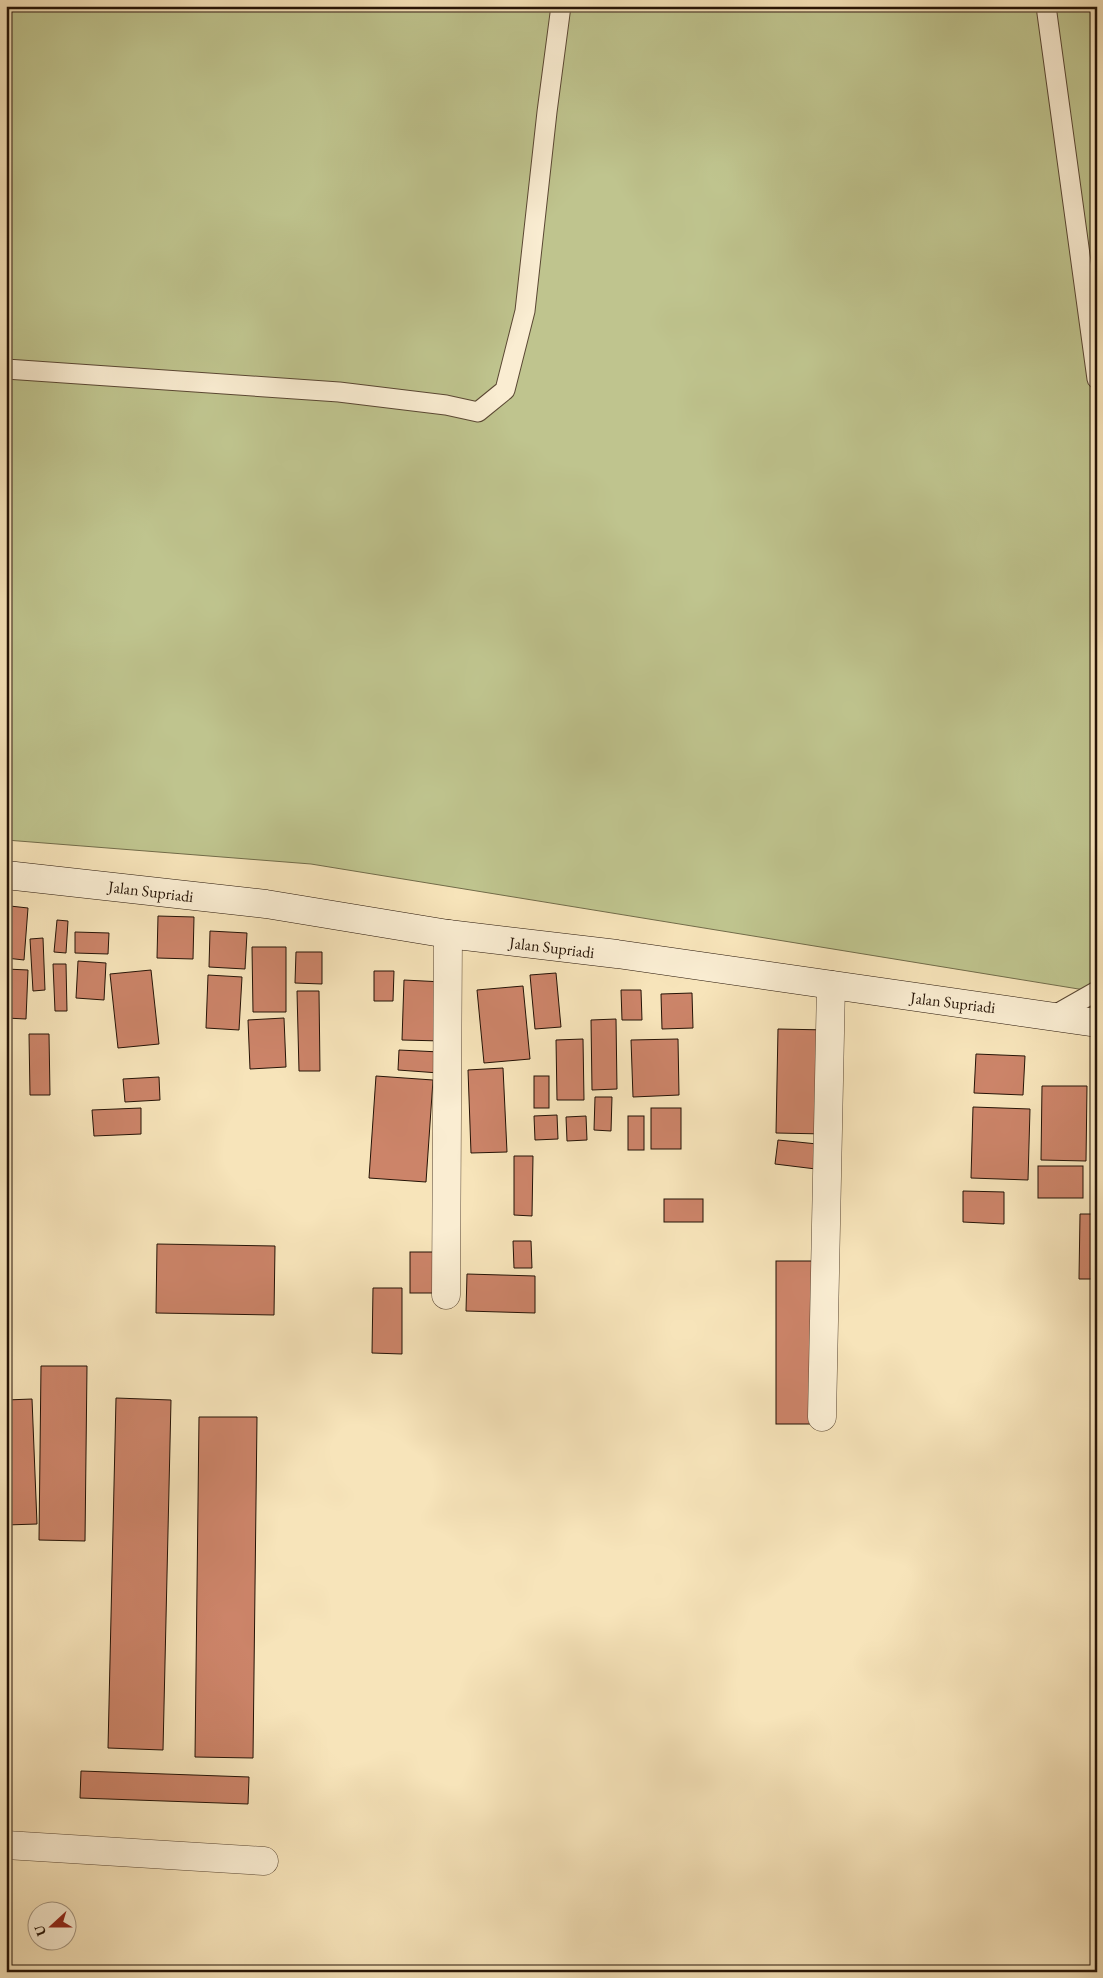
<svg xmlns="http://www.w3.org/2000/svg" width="1103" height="1978" viewBox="0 0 1103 1978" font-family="'EB Garamond',serif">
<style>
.green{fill:#bfc48e;stroke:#726c4a}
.building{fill:#cc8469;stroke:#251306}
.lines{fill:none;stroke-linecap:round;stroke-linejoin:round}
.lane-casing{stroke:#5a4733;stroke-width:21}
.street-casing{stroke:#5a4733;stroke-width:29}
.secondary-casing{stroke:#251306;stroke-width:29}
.lane{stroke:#faedd2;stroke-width:19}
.street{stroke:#faedd2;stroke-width:28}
.secondary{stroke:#faedd2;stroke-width:28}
.labels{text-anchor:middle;stroke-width:4.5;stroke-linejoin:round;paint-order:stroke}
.street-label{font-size:16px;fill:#251306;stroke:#faedd2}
</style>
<rect width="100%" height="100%" fill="#f7e4ba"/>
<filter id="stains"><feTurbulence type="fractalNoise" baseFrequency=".004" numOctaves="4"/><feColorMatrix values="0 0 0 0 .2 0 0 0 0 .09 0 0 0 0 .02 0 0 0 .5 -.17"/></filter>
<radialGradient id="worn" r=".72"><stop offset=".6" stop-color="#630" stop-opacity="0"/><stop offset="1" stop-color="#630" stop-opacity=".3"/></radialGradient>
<path class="green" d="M 6,6 L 1097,6 L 1097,992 L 311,864 L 6,840 Z"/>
<g class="building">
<path d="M 10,906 L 28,908 L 24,960 L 6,958 Z"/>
<path d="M 158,916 L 194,917 L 193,959 L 157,958 Z"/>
<path d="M 57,920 L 68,921 L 66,953 L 54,952 Z"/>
<path d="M 210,931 L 247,933 L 245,969 L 209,967 Z"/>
<path d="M 75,932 L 109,933 L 108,954 L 75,953 Z"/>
<path d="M 43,938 L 45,990 L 33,991 L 30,939 Z"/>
<path d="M 252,947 L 286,947 L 286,1012 L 253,1012 Z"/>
<path d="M 296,952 L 322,952 L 322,984 L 295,983 Z"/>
<path d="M 78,961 L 106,963 L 104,1000 L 76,998 Z"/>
<path d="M 53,964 L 66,964 L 67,1011 L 55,1011 Z"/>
<path d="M 6,969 L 28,970 L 26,1019 L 6,1018 Z"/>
<path d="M 151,970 L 159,1044 L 118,1048 L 110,974 Z"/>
<path d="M 374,971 L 394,971 L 393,1001 L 374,1001 Z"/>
<path d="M 556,973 L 561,1027 L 535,1029 L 530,975 Z"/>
<path d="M 208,975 L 242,977 L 239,1030 L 206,1028 Z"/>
<path d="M 404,980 L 443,982 L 442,1041 L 402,1040 Z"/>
<path d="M 523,986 L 530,1059 L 484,1063 L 477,990 Z"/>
<path d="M 621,990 L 641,990 L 642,1020 L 622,1020 Z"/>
<path d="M 297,991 L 319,991 L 320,1071 L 299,1071 Z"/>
<path d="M 692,993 L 693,1028 L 662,1029 L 661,994 Z"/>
<path d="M 284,1018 L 286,1067 L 250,1069 L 248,1020 Z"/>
<path d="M 616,1019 L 617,1089 L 592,1090 L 591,1020 Z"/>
<path d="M 778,1029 L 828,1030 L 825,1134 L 776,1133 Z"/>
<path d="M 29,1034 L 49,1034 L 50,1095 L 30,1095 Z"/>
<path d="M 583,1039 L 584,1100 L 557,1100 L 556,1040 Z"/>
<path d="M 678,1039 L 679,1095 L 633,1097 L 631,1040 Z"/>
<path d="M 399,1050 L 440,1052 L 439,1073 L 398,1070 Z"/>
<path d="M 976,1054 L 1025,1056 L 1023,1095 L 974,1093 Z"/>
<path d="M 503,1068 L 507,1152 L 471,1153 L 468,1070 Z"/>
<path d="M 376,1076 L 433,1080 L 426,1182 L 369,1178 Z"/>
<rect x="534" y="1076" width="15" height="32"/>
<path d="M 159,1077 L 160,1100 L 125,1102 L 123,1079 Z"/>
<path d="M 1042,1086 L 1087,1086 L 1086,1161 L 1041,1160 Z"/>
<path d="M 595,1097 L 612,1097 L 611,1131 L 594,1130 Z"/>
<path d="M 973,1107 L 1030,1109 L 1028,1180 L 971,1178 Z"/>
<path d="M 141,1108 L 141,1134 L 94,1136 L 92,1110 Z"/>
<rect x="651" y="1108" width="30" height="41"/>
<path d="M 557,1115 L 558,1139 L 535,1140 L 534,1116 Z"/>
<path d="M 586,1116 L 587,1140 L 567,1141 L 566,1117 Z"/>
<rect x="628" y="1116" width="16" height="34"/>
<path d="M 778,1140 L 827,1145 L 824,1170 L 775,1164 Z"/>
<path d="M 514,1156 L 533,1156 L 532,1216 L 514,1215 Z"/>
<rect x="1038" y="1166" width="45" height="32"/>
<path d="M 963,1191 L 1004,1192 L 1004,1224 L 963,1222 Z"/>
<rect x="664" y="1199" width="39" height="23"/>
<path d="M 1080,1214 L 1097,1214 L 1097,1279 L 1079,1279 Z"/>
<path d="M 513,1241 L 531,1241 L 532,1268 L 514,1268 Z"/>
<path d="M 157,1244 L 275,1246 L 274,1315 L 156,1313 Z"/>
<rect x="410" y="1252" width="28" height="41"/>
<rect x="776" y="1261" width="38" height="163"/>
<path d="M 467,1274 L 535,1276 L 535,1313 L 466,1311 Z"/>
<path d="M 373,1288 L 402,1288 L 402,1354 L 372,1353 Z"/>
<path d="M 41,1366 L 87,1366 L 85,1541 L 39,1540 Z"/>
<path d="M 116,1398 L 171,1400 L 163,1750 L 108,1748 Z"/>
<path d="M 32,1399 L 37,1524 L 6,1525 L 6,1400 Z"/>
<path d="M 199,1417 L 257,1417 L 253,1758 L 195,1757 Z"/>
<path d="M 81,1771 L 249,1777 L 248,1804 L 80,1798 Z"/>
</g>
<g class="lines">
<defs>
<g id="lane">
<path d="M 1046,6 L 1097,379"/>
<path d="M 6,369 L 339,392 L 446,405 L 478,412 L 505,390 L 525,311 L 547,112 L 561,6"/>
<path d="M 1053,1016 L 1097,991"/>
</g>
<g id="street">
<path d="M 446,1295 L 448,934"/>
<path d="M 822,1417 L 831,985"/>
<path d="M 6,1845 L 264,1861"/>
</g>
<path id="secondary" d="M 6,875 L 266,904 L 448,934 L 617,954 L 1097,1023"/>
</defs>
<use href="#lane" class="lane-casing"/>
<use href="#street" class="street-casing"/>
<use href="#secondary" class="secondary-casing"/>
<use href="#lane" class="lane"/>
<use href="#street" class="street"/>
<use href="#secondary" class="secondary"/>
</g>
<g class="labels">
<g class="street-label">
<text transform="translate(151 891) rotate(7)" y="6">Jalan Supriadi</text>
<text transform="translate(552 947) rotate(7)" y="6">Jalan Supriadi</text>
<text transform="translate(953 1002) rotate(7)" y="6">Jalan Supriadi</text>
</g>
</g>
<rect width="1103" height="1978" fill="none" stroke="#f7e4ba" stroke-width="25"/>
<rect x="8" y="8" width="1088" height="1963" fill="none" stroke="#251306" stroke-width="2.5"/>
<rect x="12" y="12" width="1078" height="1953" fill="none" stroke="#251306"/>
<g transform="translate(52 1926) rotate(249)"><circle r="24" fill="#faedd2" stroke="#a59680"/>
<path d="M0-4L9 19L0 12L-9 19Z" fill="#8f2418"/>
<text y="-8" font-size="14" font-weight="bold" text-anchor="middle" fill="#251306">U</text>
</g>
<rect width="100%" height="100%" filter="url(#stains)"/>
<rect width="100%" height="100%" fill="url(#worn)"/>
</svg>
